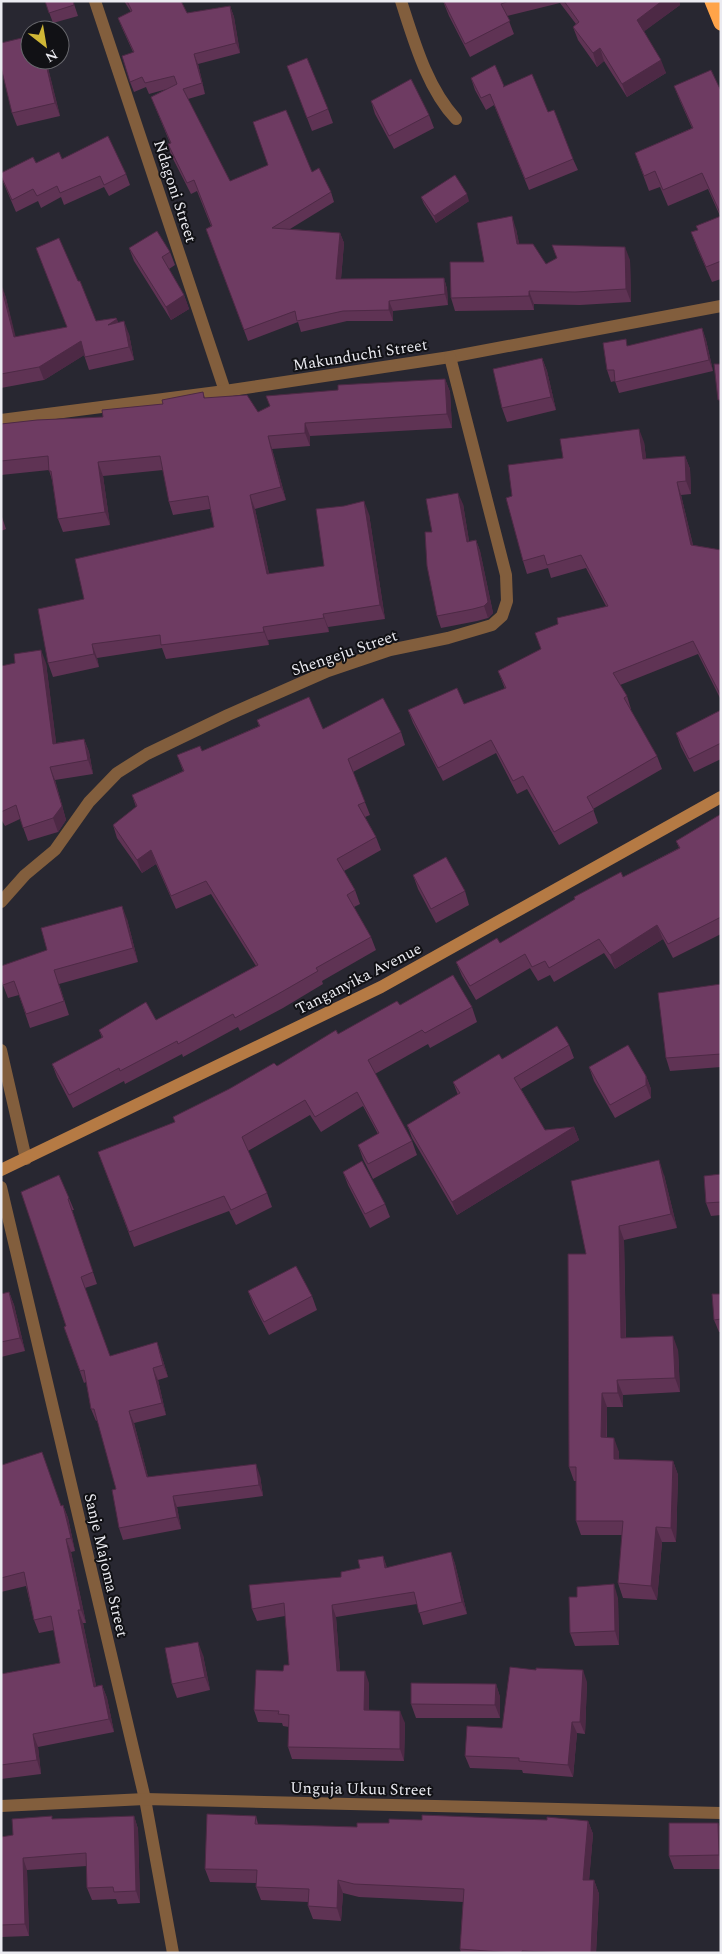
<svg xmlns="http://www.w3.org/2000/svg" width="722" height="1954" viewBox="0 0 722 1954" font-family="Spectral,serif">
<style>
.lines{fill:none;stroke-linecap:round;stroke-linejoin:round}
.street{stroke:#825e3d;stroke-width:12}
.secondary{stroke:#b57a44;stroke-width:12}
.highway{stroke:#ffa449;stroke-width:15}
.wall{fill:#5f3354}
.shaded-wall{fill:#4d2945}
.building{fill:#6e3b62;stroke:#4d2945}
.labels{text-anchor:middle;stroke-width:4;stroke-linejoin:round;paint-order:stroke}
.street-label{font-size:16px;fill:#ebebf1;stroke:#111115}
</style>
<rect width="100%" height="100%" fill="#282731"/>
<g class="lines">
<g class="street">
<path d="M 95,1 L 225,391"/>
<path d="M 401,1 C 414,41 427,88 456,119"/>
<path d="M 1,420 L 225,391 L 450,357 L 721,306"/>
<path d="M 1,902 L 25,875 L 55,850 L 89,802 L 117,773 L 147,754 L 228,715 L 328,671 L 390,650 L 448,638 L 492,625 L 502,616 L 507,601 L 506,575 L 450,357"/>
<path d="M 1,1050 L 26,1159"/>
<path d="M 1,1187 L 145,1799 L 173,1953"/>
<path d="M 1,1806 L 145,1799 L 721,1813"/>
</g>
<path class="secondary" d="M 1,1170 L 381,987 L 721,797"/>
<path class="highway" d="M 712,1 L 721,23"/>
</g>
<g class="wall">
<path d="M 45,1 L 73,1 L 78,16 L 53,23 Z"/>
<path d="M 124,1 L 181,1 L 187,13 L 230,6 L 234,17 L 240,53 L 198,64 L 205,94 L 188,99 L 230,181 L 312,172 L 331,192 L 334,202 L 290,229 L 340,233 L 344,243 L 341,279 L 444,278 L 447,289 L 448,305 L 393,311 L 393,321 L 347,321 L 301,332 L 298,322 L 248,341 L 206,229 L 211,226 L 197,191 L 191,194 L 171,155 L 168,144 L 170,143 L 151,97 L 167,89 L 149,94 L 146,87 L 134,92 L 130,82 L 133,52 L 122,28 L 118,18 L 131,12 Z"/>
<path d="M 443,1 L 679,1 L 680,5 L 644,31 L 666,73 L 627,97 L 604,61 L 597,67 L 578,40 L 573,27 L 576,24 L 560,3 L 507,16 L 514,34 L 470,57 L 449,16 Z"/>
<path d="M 30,60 L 46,60 L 60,116 L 17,126 L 12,113 Z"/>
<path d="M 287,66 L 328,109 L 333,123 L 312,131 Z"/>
<path d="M 471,78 L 504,86 L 548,112 L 573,159 L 578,170 L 529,190 L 494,105 L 486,110 L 475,90 Z"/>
<path d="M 674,86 L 721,91 L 721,279 L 712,282 L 697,248 L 691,232 L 697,230 L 720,216 L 708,189 L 668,206 L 660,187 L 649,191 L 635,153 L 692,128 L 680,101 Z"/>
<path d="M 371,101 L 429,115 L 434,128 L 394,149 L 375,114 Z"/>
<path d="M 62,159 L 126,174 L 130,185 L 109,196 L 104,187 L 64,205 L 61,197 L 41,208 L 38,201 L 16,212 L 1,177 L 36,163 Z"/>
<path d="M 421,197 L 469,201 L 436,223 L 424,204 Z"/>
<path d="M 516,229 L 519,244 L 546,264 L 557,258 L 552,245 L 630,260 L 631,302 L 580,305 L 534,304 L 534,310 L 455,311 L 451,298 Z"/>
<path d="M 36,248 L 96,321 L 116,318 L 118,323 L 129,334 L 134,360 L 89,370 L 84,355 L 44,380 L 1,388 L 1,285 L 6,298 L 15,337 L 67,327 Z"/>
<path d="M 129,248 L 170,252 L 175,265 L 169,269 L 184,295 L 189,309 L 171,320 L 134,261 Z"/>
<path d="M 702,328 L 706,340 L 713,371 L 619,393 L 615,381 L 611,382 L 607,370 L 628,346 Z"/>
<path d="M 542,358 L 547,371 L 556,410 L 507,422 L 502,408 Z"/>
<path d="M 445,379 L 450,392 L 452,428 L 310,436 L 310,446 L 272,449 L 286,500 L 255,509 L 269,574 L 324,566 L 369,514 L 385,619 L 328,627 L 329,632 L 268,640 L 269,645 L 166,659 L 162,648 L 97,658 L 99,667 L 53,677 L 48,663 L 84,599 L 214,527 L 210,509 L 173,515 L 169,502 L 163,470 L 103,476 L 110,525 L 63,532 L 58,519 L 52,480 L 49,470 L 1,475 L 1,424 L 103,417 L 163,404 L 203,392 L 205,398 L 258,412 L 338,390 Z"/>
<path d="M 644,442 L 646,459 L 685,456 L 690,469 L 691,494 L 681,495 L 693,545 L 721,550 L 721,700 L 698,654 L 620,685 L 627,696 L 631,709 L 630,710 L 657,756 L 662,769 L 593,809 L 598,823 L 559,845 L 527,789 L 517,794 L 496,753 L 443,781 L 413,723 L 408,710 L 464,704 L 505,689 L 498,671 L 541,649 L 606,606 L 586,568 L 551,578 L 548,568 L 527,574 L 523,561 L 512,496 L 563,458 Z"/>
<path d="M 463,504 L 469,541 L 476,540 L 480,551 L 493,613 L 488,618 L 477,621 L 441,628 L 437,616 L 432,532 Z"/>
<path d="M 1,514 L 6,529 L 1,531 Z"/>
<path d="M 46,663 L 56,743 L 84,739 L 89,752 L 93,774 L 55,780 L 66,820 L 58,832 L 28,841 L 20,819 L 5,826 L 1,819 L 1,666 Z"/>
<path d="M 721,710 L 721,759 L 694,772 L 681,747 L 676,733 Z"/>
<path d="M 257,720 L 323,729 L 401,732 L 405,745 L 353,772 L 370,815 L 365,817 L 376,837 L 381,850 L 344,871 L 355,890 L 360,904 L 354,907 L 371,937 L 376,950 L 322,981 L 323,984 L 283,1008 L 240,1031 L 238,1027 L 183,1057 L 182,1054 L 125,1084 L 124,1081 L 73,1108 L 57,1077 L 52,1064 L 102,1038 L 99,1030 L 156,1020 L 256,966 L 211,894 L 176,909 L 156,864 L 142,873 L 117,838 L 113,825 L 136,807 L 132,795 L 183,771 L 177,755 L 202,751 L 259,726 Z"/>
<path d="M 721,814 L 721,934 L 673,958 L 663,939 L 615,969 L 604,953 L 554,982 L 550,975 L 538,981 L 530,968 L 476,1000 L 462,976 L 456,962 L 500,943 L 623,877 L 679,848 L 676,841 Z"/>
<path d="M 413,875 L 465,891 L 469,905 L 436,923 L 418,889 Z"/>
<path d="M 127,919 L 138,962 L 59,984 L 69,1015 L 30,1028 L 19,995 L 8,998 L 1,980 L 47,950 Z"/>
<path d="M 721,984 L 721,1067 L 670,1071 L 666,1058 Z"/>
<path d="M 400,1005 L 472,1007 L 477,1022 L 430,1048 L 428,1044 L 375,1074 L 412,1141 L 417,1155 L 373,1179 L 363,1159 L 358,1145 L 378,1134 L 363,1106 L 321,1132 L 310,1115 L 248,1151 L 267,1193 L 272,1207 L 236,1225 L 229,1211 L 134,1247 L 98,1152 L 175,1122 L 173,1117 L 277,1066 L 338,1034 Z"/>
<path d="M 569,1045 L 574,1058 L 521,1089 L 545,1130 L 574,1127 L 579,1140 L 457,1215 L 412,1138 L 407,1125 L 458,1095 L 453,1082 L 502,1059 Z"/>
<path d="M 589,1067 L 646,1076 L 651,1089 L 651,1098 L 615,1118 L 594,1081 Z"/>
<path d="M 343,1172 L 385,1204 L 390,1217 L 370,1228 L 348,1185 Z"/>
<path d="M 721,1174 L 721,1215 L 711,1216 L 706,1203 Z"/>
<path d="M 664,1175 L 677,1228 L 624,1240 L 626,1338 L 678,1350 L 680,1392 L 623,1395 L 623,1407 L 607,1407 L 607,1438 L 619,1452 L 619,1459 L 673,1461 L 678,1475 L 676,1542 L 662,1542 L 657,1600 L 623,1598 L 618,1583 L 622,1535 L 581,1535 L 576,1521 L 576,1481 L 574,1481 L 569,1467 L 586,1254 Z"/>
<path d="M 21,1192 L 69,1198 L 74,1210 L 72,1210 L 97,1284 L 85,1288 L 110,1356 L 161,1354 L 168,1377 L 158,1380 L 166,1415 L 134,1423 L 148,1477 L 260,1476 L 263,1496 L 177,1507 L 181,1529 L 123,1540 L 119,1528 L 116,1489 L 98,1420 L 96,1421 L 91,1409 L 86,1382 L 84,1383 L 64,1327 L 66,1326 Z"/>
<path d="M 248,1291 L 312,1296 L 317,1310 L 269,1335 L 253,1304 Z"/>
<path d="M 9,1292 L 14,1305 L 25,1351 L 1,1357 L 1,1294 Z"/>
<path d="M 721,1294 L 721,1332 L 719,1332 L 714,1320 Z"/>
<path d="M 1,1462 L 2,1465 L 61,1506 L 63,1505 L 68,1518 L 75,1551 L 71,1552 L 86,1623 L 83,1623 L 96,1686 L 102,1685 L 107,1698 L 114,1732 L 38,1747 L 41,1774 L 1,1779 L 1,1674 L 60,1663 L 54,1630 L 39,1633 L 34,1620 L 26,1586 L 1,1592 Z"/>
<path d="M 451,1552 L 455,1564 L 467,1614 L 423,1625 L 417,1604 L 336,1617 L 340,1671 L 369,1683 L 369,1710 L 405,1723 L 404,1761 L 292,1759 L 288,1747 L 289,1727 L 283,1726 L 282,1723 L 258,1722 L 254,1710 L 283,1671 L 289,1665 L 285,1616 L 257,1621 L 252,1609 L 341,1577 L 383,1556 L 387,1568 Z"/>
<path d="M 618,1598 L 619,1645 L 575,1646 L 570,1633 Z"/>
<path d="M 203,1655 L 210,1690 L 177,1698 L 172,1684 Z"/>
<path d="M 587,1682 L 585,1734 L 577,1733 L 573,1777 L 523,1773 L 522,1770 L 470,1768 L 465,1756 L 502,1728 Z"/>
<path d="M 496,1684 L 500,1697 L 500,1718 L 416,1718 L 411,1704 Z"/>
<path d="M 52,1816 L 52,1819 L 134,1816 L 138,1829 L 140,1903 L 118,1904 L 116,1899 L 92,1900 L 87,1888 L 87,1866 L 27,1870 L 29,1936 L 1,1937 L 1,1837 L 13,1835 Z"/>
<path d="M 256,1816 L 258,1824 L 357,1827 L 422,1820 L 588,1821 L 593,1834 L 589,1880 L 594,1880 L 599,1894 L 596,1953 L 461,1953 L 460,1949 L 463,1902 L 359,1897 L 343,1893 L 341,1921 L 313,1919 L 308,1906 L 308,1902 L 261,1900 L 256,1887 L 257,1883 L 210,1882 L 205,1869 Z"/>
<path d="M 718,1823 L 721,1829 L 721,1869 L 674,1869 L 669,1856 Z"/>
</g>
<g class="shaded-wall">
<path d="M 662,1 L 679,1 L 680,5 L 642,33 L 637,20 Z"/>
<path d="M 230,6 L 234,17 L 240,53 L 236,43 Z"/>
<path d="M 600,48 L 604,61 L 597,67 L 593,53 Z"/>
<path d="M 194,54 L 198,64 L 205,94 L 202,83 Z"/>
<path d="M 45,60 L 46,60 L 60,116 L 55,103 Z"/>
<path d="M 661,60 L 666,73 L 627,97 L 622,84 Z"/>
<path d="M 467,194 L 469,201 L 436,223 L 434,216 Z"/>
<path d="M 512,216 L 516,229 L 522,257 L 517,244 Z"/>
<path d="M 340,233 L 344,243 L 340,290 L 336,279 Z"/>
<path d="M 625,247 L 630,260 L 631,302 L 626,289 Z"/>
<path d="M 444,278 L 447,289 L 448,305 L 445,294 Z"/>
<path d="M 2,285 L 6,298 L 19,350 L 14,337 Z"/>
<path d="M 529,291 L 534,304 L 534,310 L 529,296 Z"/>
<path d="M 184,295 L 189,309 L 171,320 L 166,307 Z"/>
<path d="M 389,301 L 393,311 L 393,321 L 389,310 Z"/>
<path d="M 117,319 L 122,332 L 108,325 Z"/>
<path d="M 124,321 L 129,334 L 134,360 L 129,347 Z"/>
<path d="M 702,328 L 706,340 L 713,371 L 709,360 Z"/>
<path d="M 81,341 L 86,354 L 44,380 L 39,367 Z"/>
<path d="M 542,358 L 547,371 L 556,410 L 551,397 Z"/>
<path d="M 445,379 L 450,392 L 452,428 L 447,414 Z"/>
<path d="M 305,423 L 310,436 L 310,446 L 305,433 Z"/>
<path d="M 639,429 L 644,442 L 648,472 L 643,459 Z"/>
<path d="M 268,436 L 272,449 L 286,500 L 281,487 Z"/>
<path d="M 685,456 L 690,469 L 691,494 L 686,481 Z"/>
<path d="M 98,462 L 103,476 L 110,525 L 105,512 Z"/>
<path d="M 677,482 L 681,495 L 696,558 L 691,545 Z"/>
<path d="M 458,493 L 463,504 L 471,553 L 467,542 Z"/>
<path d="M 250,495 L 255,509 L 272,587 L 267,574 Z"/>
<path d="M 364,501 L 369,514 L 385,619 L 380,605 Z"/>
<path d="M 476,540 L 480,551 L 493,613 L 488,618 L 484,606 Z"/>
<path d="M 323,614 L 328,627 L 329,632 L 324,618 Z"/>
<path d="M 263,627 L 268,640 L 269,645 L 264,632 Z"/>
<path d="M 92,644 L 97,658 L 99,667 L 94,654 Z"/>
<path d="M 41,650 L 46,663 L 58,757 L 53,744 Z"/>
<path d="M 84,739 L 89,752 L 93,774 L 88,760 Z"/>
<path d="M 50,767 L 55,780 L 66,820 L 58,832 L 53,818 Z"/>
<path d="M 151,850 L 156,864 L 142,873 L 137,860 Z"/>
<path d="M 122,906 L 127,919 L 138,962 L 133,948 Z"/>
<path d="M 657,925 L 663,939 L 615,969 L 610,955 Z"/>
<path d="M 646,1076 L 651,1089 L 651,1098 L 646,1085 Z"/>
<path d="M 574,1127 L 579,1140 L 457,1215 L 452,1202 Z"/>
<path d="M 659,1160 L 664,1175 L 677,1228 L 671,1214 Z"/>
<path d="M 619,1226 L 624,1240 L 626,1353 L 621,1338 Z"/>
<path d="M 9,1292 L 14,1305 L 25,1351 L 20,1338 Z"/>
<path d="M 673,1336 L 678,1350 L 680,1392 L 675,1378 Z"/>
<path d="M 157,1342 L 161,1354 L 168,1377 L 163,1365 Z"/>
<path d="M 153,1368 L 158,1380 L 166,1415 L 162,1403 Z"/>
<path d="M 617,1380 L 623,1395 L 623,1407 L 618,1393 Z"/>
<path d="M 602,1393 L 607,1407 L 606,1452 L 601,1437 Z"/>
<path d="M 129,1411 L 134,1423 L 151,1488 L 147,1477 Z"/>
<path d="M 614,1438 L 619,1452 L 619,1473 L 614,1459 Z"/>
<path d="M 673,1461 L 678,1475 L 676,1542 L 671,1528 Z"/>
<path d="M 256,1464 L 260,1476 L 263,1496 L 259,1485 Z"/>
<path d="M 173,1496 L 177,1507 L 181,1529 L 177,1517 Z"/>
<path d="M 63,1505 L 68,1518 L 75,1551 L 71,1538 Z"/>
<path d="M 656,1527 L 662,1542 L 657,1600 L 651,1586 Z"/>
<path d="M 66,1539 L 71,1552 L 86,1623 L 81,1610 Z"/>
<path d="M 451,1552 L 455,1564 L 467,1614 L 462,1602 Z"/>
<path d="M 383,1556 L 387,1568 L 385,1568 Z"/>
<path d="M 614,1584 L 618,1598 L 619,1645 L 615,1631 Z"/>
<path d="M 332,1605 L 336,1617 L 341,1683 L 337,1671 Z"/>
<path d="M 78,1610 L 83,1623 L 99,1700 L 94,1687 Z"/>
<path d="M 198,1642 L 203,1655 L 210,1690 L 205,1677 Z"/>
<path d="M 583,1670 L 587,1682 L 585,1734 L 580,1722 Z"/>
<path d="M 365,1671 L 369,1683 L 369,1722 L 364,1710 Z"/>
<path d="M 496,1684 L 500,1697 L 500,1718 L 495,1705 Z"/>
<path d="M 102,1685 L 107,1698 L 114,1732 L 109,1719 Z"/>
<path d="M 400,1711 L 405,1723 L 404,1761 L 400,1749 Z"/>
<path d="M 572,1722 L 577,1733 L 573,1777 L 568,1765 Z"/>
<path d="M 33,1734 L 38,1747 L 41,1774 L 37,1760 Z"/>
<path d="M 134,1816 L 138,1829 L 140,1903 L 136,1891 Z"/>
<path d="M 588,1821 L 593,1834 L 588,1893 L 583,1880 Z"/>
<path d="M 718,1823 L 721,1829 L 721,1861 L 719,1855 Z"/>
<path d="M 23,1858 L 27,1870 L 29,1936 L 25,1924 Z"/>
<path d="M 338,1880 L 343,1893 L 341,1921 L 337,1908 Z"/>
<path d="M 594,1880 L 599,1894 L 596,1953 L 591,1953 Z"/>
</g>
<g class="building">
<path d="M 45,1 L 73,1 L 74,5 L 49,13 Z"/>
<path d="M 127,1 L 181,1 L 187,13 L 230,6 L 236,43 L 194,54 L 202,83 L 183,89 L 230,181 L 268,165 L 253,122 L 286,110 L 312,172 L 319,168 L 331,192 L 272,228 L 340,233 L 336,279 L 444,278 L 445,294 L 389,301 L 389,310 L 343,311 L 297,321 L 295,311 L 244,330 L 206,229 L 212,226 L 194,180 L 187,183 L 168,144 L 171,143 L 151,97 L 177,84 L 174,76 L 145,83 L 142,77 L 130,82 L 122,56 L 134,52 L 118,18 L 132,11 Z"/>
<path d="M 445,1 L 509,1 L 501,4 L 510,21 L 465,44 L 444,2 Z"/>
<path d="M 564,1 L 662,1 L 637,20 L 661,60 L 622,84 L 600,48 L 593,53 L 573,27 L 579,22 Z"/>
<path d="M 30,36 L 30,60 L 45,60 L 55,103 L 12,113 L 1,67 L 1,43 Z"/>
<path d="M 307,58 L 328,109 L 307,118 L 287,66 Z"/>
<path d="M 495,65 L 504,86 L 503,87 L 532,74 L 548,112 L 554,110 L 573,159 L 525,179 L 490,94 L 481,98 L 471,78 Z"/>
<path d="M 711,70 L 721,91 L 721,215 L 702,173 L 663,190 L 655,171 L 644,176 L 635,153 L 693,128 L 674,86 Z"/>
<path d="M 411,79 L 429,115 L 389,136 L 371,101 Z"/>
<path d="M 108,136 L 126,174 L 104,185 L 100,176 L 60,193 L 57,186 L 37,196 L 33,189 L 12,200 L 1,176 L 1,173 L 33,157 L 36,163 L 59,152 L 62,159 Z"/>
<path d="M 455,175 L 467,194 L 434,216 L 421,197 Z"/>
<path d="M 512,216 L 517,244 L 533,244 L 546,264 L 557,258 L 552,245 L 625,247 L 626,289 L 575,292 L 529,291 L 529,296 L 451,298 L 450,262 L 484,262 L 477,223 Z"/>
<path d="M 721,216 L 721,261 L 706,267 L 691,232 L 698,230 L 696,226 Z"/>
<path d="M 157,231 L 170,252 L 162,257 L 184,295 L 166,307 L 129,248 Z"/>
<path d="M 59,238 L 78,281 L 80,281 L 96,321 L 116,318 L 117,319 L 108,325 L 124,321 L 129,347 L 85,357 L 81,341 L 39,367 L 1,374 L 1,285 L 14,337 L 67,327 L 36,248 Z"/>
<path d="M 702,328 L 709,360 L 615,382 L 614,370 L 607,370 L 603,343 L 626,339 L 627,346 Z"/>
<path d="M 542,358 L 551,397 L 502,408 L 493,369 Z"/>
<path d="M 714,364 L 721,364 L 721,418 L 720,400 L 718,400 Z"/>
<path d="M 445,379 L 447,414 L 305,423 L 305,433 L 268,436 L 281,487 L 250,495 L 267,574 L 324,566 L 316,509 L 344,506 L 364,501 L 380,605 L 323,614 L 324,618 L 263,627 L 264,632 L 161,645 L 160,635 L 92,644 L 94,654 L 48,663 L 38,609 L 84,599 L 75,559 L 214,527 L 208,496 L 169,502 L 160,456 L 98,462 L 105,512 L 58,519 L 51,471 L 49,471 L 48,456 L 1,461 L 1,424 L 37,420 L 103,417 L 102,410 L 163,404 L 162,400 L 203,392 L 204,398 L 247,395 L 258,412 L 270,406 L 266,396 L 338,390 L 338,385 Z"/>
<path d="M 639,429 L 643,459 L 685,456 L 686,481 L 677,482 L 691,545 L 721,550 L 721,696 L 693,641 L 613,673 L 627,696 L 624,698 L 657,756 L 587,797 L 594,810 L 554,832 L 523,776 L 513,781 L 491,740 L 438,768 L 408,710 L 457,688 L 464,704 L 506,688 L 498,671 L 541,649 L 535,633 L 558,624 L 557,618 L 608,606 L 581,555 L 547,565 L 544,555 L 523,561 L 506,498 L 512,496 L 508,465 L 563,458 L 560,439 Z"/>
<path d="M 458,493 L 467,542 L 476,540 L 488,602 L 484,606 L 473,609 L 437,616 L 427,566 L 425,532 L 432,532 L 426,499 Z"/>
<path d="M 41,650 L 53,744 L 84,739 L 88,760 L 50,767 L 62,806 L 53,818 L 23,828 L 16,805 L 1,812 L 1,666 L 15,663 L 14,654 Z"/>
<path d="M 309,697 L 323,729 L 383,698 L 401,732 L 348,759 L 365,802 L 358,805 L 376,837 L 337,859 L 355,890 L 347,895 L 371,937 L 316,968 L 318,971 L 278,994 L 235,1018 L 233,1014 L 178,1044 L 177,1041 L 120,1071 L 119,1068 L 69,1095 L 52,1064 L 103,1037 L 99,1030 L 146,1002 L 156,1020 L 258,965 L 206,881 L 171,896 L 151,850 L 137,860 L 113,825 L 137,806 L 132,795 L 184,771 L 177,755 L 200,746 L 202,751 L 260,726 L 257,720 Z"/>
<path d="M 721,710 L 721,743 L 689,759 L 676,733 Z"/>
<path d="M 721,814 L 721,917 L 668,944 L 657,925 L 610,955 L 599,939 L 549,968 L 545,961 L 532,967 L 525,954 L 470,986 L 456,962 L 497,938 L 500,943 L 575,899 L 574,897 L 621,872 L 623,877 L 680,848 L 676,841 Z"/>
<path d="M 446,857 L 465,891 L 431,909 L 413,875 Z"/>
<path d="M 122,906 L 133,948 L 54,970 L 64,1001 L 26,1014 L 14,981 L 3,985 L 1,980 L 1,966 L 47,950 L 41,928 Z"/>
<path d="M 453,975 L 472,1007 L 425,1033 L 422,1030 L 368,1060 L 412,1141 L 368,1164 L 358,1145 L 379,1133 L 357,1092 L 315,1117 L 305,1100 L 242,1137 L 267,1193 L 231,1210 L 224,1196 L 129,1232 L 98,1152 L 175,1122 L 173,1117 L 229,1089 L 274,1063 L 277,1066 L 336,1030 L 338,1034 L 397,1001 L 400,1005 Z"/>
<path d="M 721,984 L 721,1054 L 666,1058 L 658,993 Z"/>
<path d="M 557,1026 L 569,1045 L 514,1078 L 545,1130 L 574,1127 L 452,1202 L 407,1125 L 460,1093 L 453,1082 L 499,1054 L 502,1059 Z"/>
<path d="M 628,1045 L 646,1076 L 646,1085 L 610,1105 L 589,1067 Z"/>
<path d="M 659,1160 L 671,1214 L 619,1226 L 621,1338 L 673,1336 L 675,1378 L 617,1380 L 618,1393 L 602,1393 L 601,1437 L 614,1438 L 614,1459 L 673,1461 L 671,1528 L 656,1527 L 651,1586 L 618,1583 L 623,1521 L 576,1521 L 576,1467 L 569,1467 L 568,1254 L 586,1254 L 571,1181 Z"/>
<path d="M 362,1161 L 385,1204 L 365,1214 L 343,1172 Z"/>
<path d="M 721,1174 L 721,1202 L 706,1203 L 704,1176 Z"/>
<path d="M 59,1175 L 69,1198 L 68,1199 L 93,1272 L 81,1277 L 110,1356 L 157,1342 L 163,1365 L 153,1368 L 162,1403 L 129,1411 L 147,1477 L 256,1464 L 259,1485 L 173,1496 L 177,1517 L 119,1528 L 112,1490 L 116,1489 L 94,1409 L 91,1409 L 84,1370 L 80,1371 L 64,1327 L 66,1326 L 21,1192 Z"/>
<path d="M 296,1266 L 312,1296 L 264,1322 L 248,1291 Z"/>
<path d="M 9,1292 L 20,1338 L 1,1342 L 1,1294 Z"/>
<path d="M 712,1294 L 721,1294 L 721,1319 L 714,1320 Z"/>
<path d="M 42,1452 L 61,1506 L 63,1505 L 71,1538 L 66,1539 L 81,1610 L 78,1610 L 94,1687 L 102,1685 L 109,1719 L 33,1734 L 37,1760 L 1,1765 L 1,1674 L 60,1663 L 51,1616 L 34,1620 L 24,1572 L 1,1578 L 1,1462 L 2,1465 Z"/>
<path d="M 451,1552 L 462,1602 L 419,1613 L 414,1592 L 332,1605 L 337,1671 L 365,1671 L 364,1710 L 400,1711 L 400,1749 L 288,1747 L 289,1715 L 278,1714 L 279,1711 L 254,1710 L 256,1670 L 283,1671 L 284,1665 L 289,1665 L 284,1603 L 252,1609 L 249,1585 L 341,1577 L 341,1572 L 360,1568 L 358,1560 L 383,1556 L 385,1568 Z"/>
<path d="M 614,1584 L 615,1631 L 570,1633 L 569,1597 L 577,1597 L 577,1587 Z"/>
<path d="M 198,1642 L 205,1677 L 172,1684 L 165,1648 Z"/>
<path d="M 510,1667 L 536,1670 L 536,1668 L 583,1670 L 580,1722 L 572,1722 L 568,1765 L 519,1761 L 519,1758 L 465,1756 L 467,1726 L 502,1728 Z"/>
<path d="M 411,1683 L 496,1684 L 495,1705 L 411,1704 Z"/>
<path d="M 207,1814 L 256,1816 L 255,1824 L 357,1827 L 357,1823 L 389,1823 L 389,1819 L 422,1820 L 422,1815 L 547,1820 L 547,1817 L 588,1821 L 583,1880 L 594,1880 L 591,1953 L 567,1953 L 522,1951 L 522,1953 L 513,1953 L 460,1949 L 464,1889 L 354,1884 L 338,1880 L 337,1908 L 308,1906 L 309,1889 L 256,1887 L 257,1870 L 205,1869 Z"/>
<path d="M 52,1816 L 52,1819 L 134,1816 L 136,1891 L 114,1892 L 113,1887 L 87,1888 L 86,1853 L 23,1858 L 25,1924 L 1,1925 L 1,1837 L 13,1835 L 12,1819 Z"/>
<path d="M 669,1823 L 718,1823 L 719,1855 L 669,1856 Z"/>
</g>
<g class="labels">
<g class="street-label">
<text transform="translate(176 191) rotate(72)" y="6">Ndagoni Street</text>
<text transform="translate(360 354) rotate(-9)" y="6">Makunduchi Street</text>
<text transform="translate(344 652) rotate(-19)" y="6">Shengeju Street</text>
<text transform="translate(358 978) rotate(-27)" y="6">Tanganyika Avenue</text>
<text transform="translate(107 1565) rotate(77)" y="6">Sanje Majoma Street</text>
<text transform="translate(361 1788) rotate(1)" y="6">Unguja Ukuu Street</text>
</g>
</g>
<rect width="722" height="1954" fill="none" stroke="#ebebf1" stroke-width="5"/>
<g transform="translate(45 45) rotate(149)"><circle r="24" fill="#111115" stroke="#68686d"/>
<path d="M0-4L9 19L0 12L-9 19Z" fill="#d0b736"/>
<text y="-8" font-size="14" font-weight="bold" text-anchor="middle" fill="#ebebf1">N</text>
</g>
</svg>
